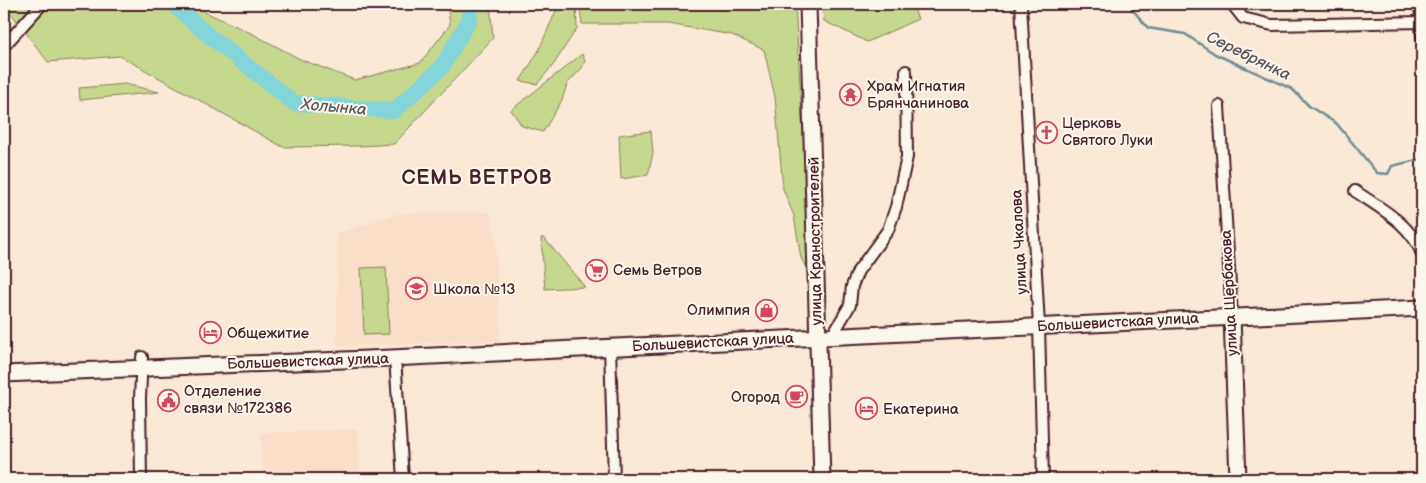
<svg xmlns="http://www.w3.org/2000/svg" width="1426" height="483" viewBox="0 0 1426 483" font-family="'Balsamiq Sans',sans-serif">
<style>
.built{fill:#f9dfc9}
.green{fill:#c5d88d;stroke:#887c5c}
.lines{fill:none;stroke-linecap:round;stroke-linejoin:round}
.stream{stroke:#6c8c95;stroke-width:2.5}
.river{stroke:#83d4db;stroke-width:16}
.street-casing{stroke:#4a1f2b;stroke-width:14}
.secondary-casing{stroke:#4a1f2b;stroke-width:19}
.street{stroke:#fbf7ec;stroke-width:10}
.secondary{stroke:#fbf7ec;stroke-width:15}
.labels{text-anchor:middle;stroke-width:4;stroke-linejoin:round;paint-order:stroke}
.poi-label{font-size:15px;fill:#4a1f2b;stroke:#fbf7ec;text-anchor:start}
.street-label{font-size:15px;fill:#4a1f2b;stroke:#fbf7ec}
.water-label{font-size:16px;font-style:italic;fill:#5b5560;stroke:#fbf7ec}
.district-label{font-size:20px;font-weight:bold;letter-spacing:1px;fill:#4a1f2b;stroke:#fbf7ec}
</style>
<rect width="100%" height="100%" fill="#fae9d7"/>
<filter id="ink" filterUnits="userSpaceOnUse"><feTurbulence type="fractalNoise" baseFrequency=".02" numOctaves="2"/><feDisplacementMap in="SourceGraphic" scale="10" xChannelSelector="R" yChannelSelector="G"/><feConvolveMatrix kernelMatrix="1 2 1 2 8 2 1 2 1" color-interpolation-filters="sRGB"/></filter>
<g filter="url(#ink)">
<g class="built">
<path d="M 490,212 L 495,238 L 501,341 L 337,346 L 337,233 L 400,213 Z"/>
<path d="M 358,429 L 361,479 L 263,479 L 261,433 Z"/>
</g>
<g class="green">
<path d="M 4,4 L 200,4 L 205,12 L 251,33 L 302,60 L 355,80 L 420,63 L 450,25 L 447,4 L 490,4 L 493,38 L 394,144 L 360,146 L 283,147 L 120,56 L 48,62 Z"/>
<path d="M 559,4 L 576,4 L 577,28 L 554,64 L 537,84 L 520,81 L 538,52 Z"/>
<path d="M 579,4 L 795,4 L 812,279 L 801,258 L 794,216 L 783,189 L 775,97 L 764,50 L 732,35 L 668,24 L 582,24 Z"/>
<path d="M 823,4 L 912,4 L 918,19 L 867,42 L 824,21 Z"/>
<path d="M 582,54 L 585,61 L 582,68 L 567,84 L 562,100 L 543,132 L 522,126 L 511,110 Z"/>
<path d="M 125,84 L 159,92 L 80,100 L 79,88 Z"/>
<path d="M 651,131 L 653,153 L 648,175 L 621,179 L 619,135 Z"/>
<path d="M 541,238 L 544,238 L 585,287 L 545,289 Z"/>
<path d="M 386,267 L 389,334 L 364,335 L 361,268 Z"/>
</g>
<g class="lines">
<path class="stream" d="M 1128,4 L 1148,28 L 1185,34 L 1215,54 L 1292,89 L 1309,106 L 1337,124 L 1377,173 L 1388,174 L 1392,166 L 1421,159 L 1422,162"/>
<path class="river" d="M 173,4 L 202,30 L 294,103 L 394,111 L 442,67 L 469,20 L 470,4"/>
<defs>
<g id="street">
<path d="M 1021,4 L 1039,326 L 1043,479"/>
<path d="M 1232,4 L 1243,18 L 1272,25 L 1422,22"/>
<path d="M 1420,4 L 1422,37"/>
<path d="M 4,46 L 42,4"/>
<path d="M 1219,106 L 1232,317"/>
<path d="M 1355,191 C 1380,208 1411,224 1422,254"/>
<path d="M 832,336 L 850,305 L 852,286 L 858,271 L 888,230 L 896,207 L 907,157 L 906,71"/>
<path d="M 610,346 L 614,479"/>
<path d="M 395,357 L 403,479"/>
<path d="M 141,479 L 140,398 L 142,357"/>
</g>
<g id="secondary">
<path d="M 808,4 L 822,479"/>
<path d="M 1232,317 L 1238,479"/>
<path d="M 4,374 L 391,358 L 1422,308"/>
</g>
</defs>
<use href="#street" class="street-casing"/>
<use href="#secondary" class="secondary-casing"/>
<use href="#street" class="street"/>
<use href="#secondary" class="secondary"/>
</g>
</g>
<defs>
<symbol id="temple-ring" viewBox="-11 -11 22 22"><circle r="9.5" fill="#fbf7ec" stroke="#d1495b" stroke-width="1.5"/><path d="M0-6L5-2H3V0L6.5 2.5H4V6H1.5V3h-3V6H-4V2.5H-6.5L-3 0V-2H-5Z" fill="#d1495b"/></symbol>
<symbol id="church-ring" viewBox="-11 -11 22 22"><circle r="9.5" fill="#fbf7ec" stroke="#d1495b" stroke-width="1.5"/><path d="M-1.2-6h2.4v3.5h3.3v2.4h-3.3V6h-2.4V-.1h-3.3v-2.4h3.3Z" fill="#d1495b"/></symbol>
<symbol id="supermarket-ring" viewBox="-11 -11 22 22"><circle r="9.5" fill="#fbf7ec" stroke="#d1495b" stroke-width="1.5"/><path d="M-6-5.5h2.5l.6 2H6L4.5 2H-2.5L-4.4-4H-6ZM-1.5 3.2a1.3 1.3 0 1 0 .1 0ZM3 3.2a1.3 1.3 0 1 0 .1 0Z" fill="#d1495b"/></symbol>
<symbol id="school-ring" viewBox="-11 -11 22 22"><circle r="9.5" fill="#fbf7ec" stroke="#d1495b" stroke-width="1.5"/><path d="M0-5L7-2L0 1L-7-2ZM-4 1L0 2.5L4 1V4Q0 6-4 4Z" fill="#d1495b"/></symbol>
<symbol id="shop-ring" viewBox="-11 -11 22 22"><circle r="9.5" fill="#fbf7ec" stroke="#d1495b" stroke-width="1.5"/><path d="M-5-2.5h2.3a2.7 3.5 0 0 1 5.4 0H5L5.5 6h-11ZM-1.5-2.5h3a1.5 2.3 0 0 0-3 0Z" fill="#d1495b"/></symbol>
<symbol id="hotel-ring" viewBox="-11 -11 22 22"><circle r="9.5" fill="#fbf7ec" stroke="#d1495b" stroke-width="1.5"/><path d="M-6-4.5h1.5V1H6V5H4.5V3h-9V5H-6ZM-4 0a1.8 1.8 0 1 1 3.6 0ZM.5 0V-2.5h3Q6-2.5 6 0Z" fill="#d1495b"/></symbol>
<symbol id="cafe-ring" viewBox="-11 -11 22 22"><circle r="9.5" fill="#fbf7ec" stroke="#d1495b" stroke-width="1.5"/><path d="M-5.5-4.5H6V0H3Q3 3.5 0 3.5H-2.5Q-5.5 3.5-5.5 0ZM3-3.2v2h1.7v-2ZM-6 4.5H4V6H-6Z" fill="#d1495b"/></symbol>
<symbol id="civic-ring" viewBox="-11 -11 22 22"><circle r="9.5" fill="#fbf7ec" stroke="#d1495b" stroke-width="1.5"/><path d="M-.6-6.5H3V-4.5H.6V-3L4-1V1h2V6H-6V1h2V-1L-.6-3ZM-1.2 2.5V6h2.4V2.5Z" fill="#d1495b"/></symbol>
</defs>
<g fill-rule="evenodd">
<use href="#temple-ring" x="838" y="82" width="25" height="25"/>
<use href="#church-ring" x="1034" y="120" width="25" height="25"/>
<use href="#supermarket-ring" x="584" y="258" width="25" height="25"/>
<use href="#school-ring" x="404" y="276" width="25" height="25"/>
<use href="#shop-ring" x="754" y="298" width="25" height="25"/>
<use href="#hotel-ring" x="198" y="320" width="25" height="25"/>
<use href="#cafe-ring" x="784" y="384" width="25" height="25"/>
<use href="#civic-ring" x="156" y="388" width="25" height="25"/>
<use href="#hotel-ring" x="854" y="396" width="25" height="25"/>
</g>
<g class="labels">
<g class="poi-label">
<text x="867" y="91">Храм Игнатия<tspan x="867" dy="17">Брянчанинова</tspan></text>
<text x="1062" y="128">Церковь<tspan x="1062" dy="17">Святого Луки</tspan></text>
<text x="613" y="275">Семь Ветров</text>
<text x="433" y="294">Школа №13</text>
<text x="750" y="315" text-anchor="end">Олимпия</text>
<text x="227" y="338">Общежитие</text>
<text x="184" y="396">Отделение<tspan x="184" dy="17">связи №172386</tspan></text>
<text x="780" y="402" text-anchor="end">Огород</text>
<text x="883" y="414">Екатерина</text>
</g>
<g class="street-label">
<text transform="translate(815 241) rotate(-91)" y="5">улица Краностроителей</text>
<text transform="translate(1019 242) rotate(-93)" y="5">улица Чкалова</text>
<text transform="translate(1229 293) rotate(-93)" y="5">улица Щербакова</text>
<text transform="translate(1118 322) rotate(-3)" y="5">Большевистская улица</text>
<text transform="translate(713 342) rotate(-3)" y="5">Большевистская улица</text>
<text transform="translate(308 361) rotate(-2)" y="5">Большевистская улица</text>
</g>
<g class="water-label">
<text transform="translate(1249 55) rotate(26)" y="6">Серебрянка</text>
<text transform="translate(334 106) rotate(5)" y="6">Холынка</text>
</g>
<g class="district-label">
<text x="477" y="184">СЕМЬ ВЕТРОВ</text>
</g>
</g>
<rect width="1426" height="483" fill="none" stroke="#fbf7ec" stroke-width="20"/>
<rect x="10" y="10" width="1406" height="463" fill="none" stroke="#4a1f2b" stroke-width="2" filter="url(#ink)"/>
</svg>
